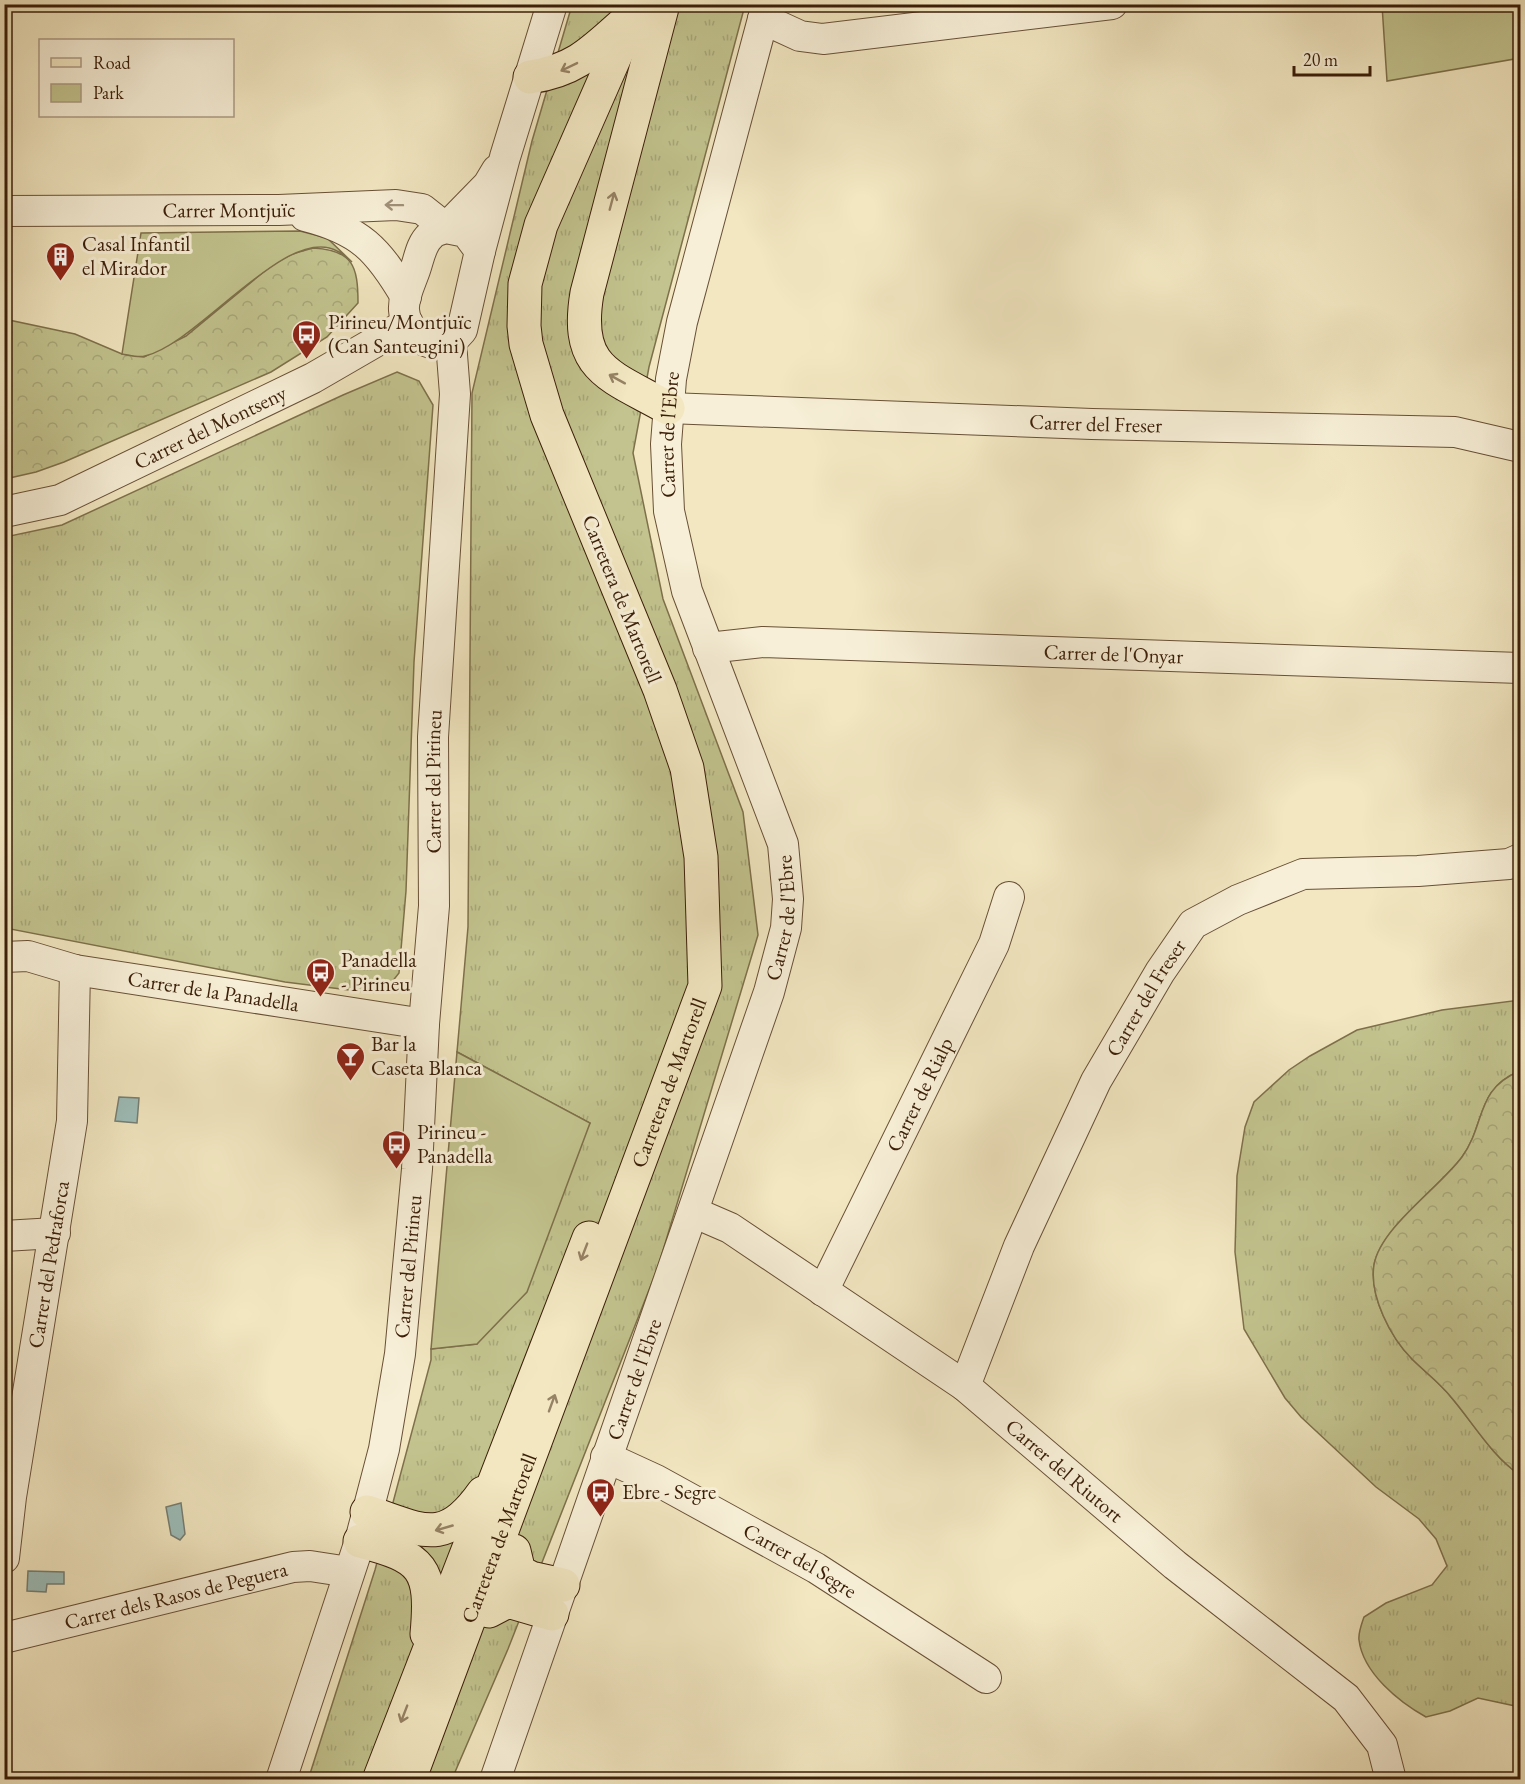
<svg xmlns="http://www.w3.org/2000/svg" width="1525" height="1784" viewBox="0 0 1525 1784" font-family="'EB Garamond',serif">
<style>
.grass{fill:url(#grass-tufts);stroke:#7e704b;stroke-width:1.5}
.forest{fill:url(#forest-crowns);stroke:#7e704b;stroke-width:1.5}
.park{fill:#c2c38e;stroke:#7e704b;stroke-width:1.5}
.water{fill:#9dbeba;stroke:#767e73;stroke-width:1.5}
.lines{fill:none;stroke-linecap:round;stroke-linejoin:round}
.minor-casing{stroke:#695036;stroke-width:32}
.major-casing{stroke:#3b1e08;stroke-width:35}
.minor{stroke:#f7efd7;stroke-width:30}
.major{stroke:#f2e7c1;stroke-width:33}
.oneway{stroke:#968264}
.oneway2{stroke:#a2917a}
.labels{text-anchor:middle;stroke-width:6;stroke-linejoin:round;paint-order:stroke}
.street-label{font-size:21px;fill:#3b1e08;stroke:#f7efd7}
.poi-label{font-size:21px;fill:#3b1e08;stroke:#f7efd7;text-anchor:start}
</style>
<defs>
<pattern id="grass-tufts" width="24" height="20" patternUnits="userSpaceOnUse" patternTransform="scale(1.5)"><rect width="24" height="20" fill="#c2c38e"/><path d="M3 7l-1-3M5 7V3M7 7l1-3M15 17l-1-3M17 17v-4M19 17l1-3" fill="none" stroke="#a8a779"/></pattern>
<pattern id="forest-crowns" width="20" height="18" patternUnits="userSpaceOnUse" patternTransform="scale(1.5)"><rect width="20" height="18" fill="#c2c38e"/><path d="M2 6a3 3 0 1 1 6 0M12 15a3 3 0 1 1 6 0" fill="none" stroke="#a8a779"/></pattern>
</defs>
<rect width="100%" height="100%" fill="#f2e7c1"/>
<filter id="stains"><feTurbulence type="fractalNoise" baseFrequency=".00333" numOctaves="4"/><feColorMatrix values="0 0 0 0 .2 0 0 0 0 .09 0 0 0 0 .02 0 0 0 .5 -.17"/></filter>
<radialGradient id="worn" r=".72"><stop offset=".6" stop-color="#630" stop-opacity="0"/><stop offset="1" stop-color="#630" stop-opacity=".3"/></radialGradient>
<g class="grass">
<path d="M 572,5 L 745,5 L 649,367 L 633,453 L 663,599 L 743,812 L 758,935 L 658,1267 L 508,1649 L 452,1779 L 308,1780 L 375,1570 L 431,1360 L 431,1349 L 477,1344 L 590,1123 L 457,1052 L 468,927 L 472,393 L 532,141 Z"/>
<path d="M 397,372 L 419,381 L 433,405 L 414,662 L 406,891 L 399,973 L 388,987 L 373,993 L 285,982 L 5,928 L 5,537 L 62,525 L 343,395 Z"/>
<path d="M 1520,1000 L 1520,1071 C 1475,1089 1486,1124 1462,1157 C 1439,1188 1381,1228 1374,1265 C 1369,1296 1391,1338 1412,1359 C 1425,1372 1440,1383 1451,1397 C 1474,1424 1491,1455 1520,1475 L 1520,1707 L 1478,1698 L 1450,1711 L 1426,1717 C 1399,1702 1363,1673 1359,1640 C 1358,1633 1362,1623 1364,1617 L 1386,1603 L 1432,1585 L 1447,1566 L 1436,1539 L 1419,1519 L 1376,1487 L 1301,1417 L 1285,1398 L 1244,1329 L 1235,1252 L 1237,1176 L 1245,1127 L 1254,1102 L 1289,1070 L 1310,1056 L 1357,1030 L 1442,1010 Z"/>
</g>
<g class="forest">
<path d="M 313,248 C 353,250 358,266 358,303 L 327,337 L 271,372 L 64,462 L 36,472 L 5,479 L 4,319 L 75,334 L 122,354 L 144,357 L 186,336 L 272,265 L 292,254 Z"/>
<path d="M 1520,1071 L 1520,1475 C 1491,1455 1474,1424 1451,1397 C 1440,1383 1425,1372 1412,1359 C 1391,1338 1369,1296 1374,1265 C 1380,1228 1439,1188 1462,1157 C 1486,1124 1475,1089 1520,1071 Z"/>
</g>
<g class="park">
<path d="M 1382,5 L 1520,5 L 1520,58 L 1387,81 Z"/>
<path d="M 300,231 L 327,238 L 352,262 C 347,258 342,253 337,251 C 287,223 198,344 145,356 C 139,358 129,355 122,354 L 141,233 Z"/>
<path d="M 457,1052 L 590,1123 L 527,1292 L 477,1344 L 431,1349 Z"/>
</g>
<g class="water">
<path d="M 119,1097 L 139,1098 L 137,1123 L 115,1121 Z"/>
<path d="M 181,1503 L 185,1534 L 180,1540 L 171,1535 L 166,1507 Z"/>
<path d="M 28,1571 L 64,1572 L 64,1584 L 47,1584 L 46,1592 L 27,1591 Z"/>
</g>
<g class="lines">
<defs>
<g id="minor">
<path d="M 763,19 L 800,36 L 823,39 L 1112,4"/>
<path id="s1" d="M 4,211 L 279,210 L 396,205 L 422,209 L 446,228"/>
<path d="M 305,216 C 360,230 378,249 406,297"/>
<path d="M 446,228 L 466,232 L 480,251 L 462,330 L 451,342 C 428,348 406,336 404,310 C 403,297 411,282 415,270 C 419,259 421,244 430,236 C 434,231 440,230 446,228 Z"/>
<path d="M 446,228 L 488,185 L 497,170"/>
<path d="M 480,251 L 505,157 L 552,4"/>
<path id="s2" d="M 668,408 L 1092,424 L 1455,432 L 1520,447"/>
<path id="s3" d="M 4,512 L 60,500 L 313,378 L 408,323"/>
<path id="s4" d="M 708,648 L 763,642 L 1520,668"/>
<path id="s5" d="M 4,957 L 28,956 L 75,970 L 424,1024"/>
<path id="s6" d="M 693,1212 L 730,1228 L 965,1386 L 1175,1565 L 1346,1698 L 1382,1745 L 1391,1780"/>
<path d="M 4,1236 L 55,1233"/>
<path id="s7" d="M 823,1291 L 994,944 L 1009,897"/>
<path id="s8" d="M 965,1386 L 1019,1246 L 1096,1081 L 1160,972 L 1193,924 L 1238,900 L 1303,874 L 1418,871 L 1509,864 L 1520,859"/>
<path id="s9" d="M 606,1457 L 656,1480 L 816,1568 L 986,1678"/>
<path id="s10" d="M 4,1558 L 11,1497 L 72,1121 L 75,970"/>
<path id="s11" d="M 4,1638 L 293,1567 L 310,1566 L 349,1572"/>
<path id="s12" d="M 281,1780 L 360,1541 L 384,1449 L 400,1354 L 417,1169 L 424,1024 L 434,906 L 433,737 L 455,394 L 451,342"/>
<path id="s13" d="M 495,1780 L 769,992 L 786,928 L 788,899 L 783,844 L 687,591 L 669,511 L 666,444 L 671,379 L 682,322 L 767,4"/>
</g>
<g id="major">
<path d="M 663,4 L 587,293 C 574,370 610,375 668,408"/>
<path d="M 530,77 C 573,71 591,53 622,25"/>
<path d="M 367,1512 C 422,1530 444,1548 483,1493"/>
<path d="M 360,1541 C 423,1557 433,1568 427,1634"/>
<path d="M 514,1551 L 519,1572 L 531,1578 L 563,1585"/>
<path d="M 480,1558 L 485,1575 L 508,1601"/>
<path d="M 470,1583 C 483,1570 502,1571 519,1572"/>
<path d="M 489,1611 L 508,1601 L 552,1614"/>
<path d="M 379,1780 L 589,1238"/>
<path id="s14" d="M 409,1780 L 705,986 L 701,857 L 687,768 L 660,690 L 547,415 L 526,344 L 524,326 L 525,284 L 541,225 L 638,4"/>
</g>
</defs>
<use href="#minor" class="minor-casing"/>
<use href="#major" class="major-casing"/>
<use href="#minor" class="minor"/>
<use href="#major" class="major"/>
</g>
<defs><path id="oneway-shaft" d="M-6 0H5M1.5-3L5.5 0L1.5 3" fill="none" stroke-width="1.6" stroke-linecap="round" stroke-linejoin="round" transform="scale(1.5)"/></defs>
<g class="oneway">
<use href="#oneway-shaft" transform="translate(569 67) rotate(154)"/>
<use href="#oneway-shaft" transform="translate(612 201) rotate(-75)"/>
<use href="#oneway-shaft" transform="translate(617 379) rotate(-151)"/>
<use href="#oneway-shaft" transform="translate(584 1252) rotate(111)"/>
<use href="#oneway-shaft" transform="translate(552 1403) rotate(-70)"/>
<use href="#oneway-shaft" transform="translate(444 1528) rotate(164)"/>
<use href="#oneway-shaft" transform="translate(404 1714) rotate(111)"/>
</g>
<use class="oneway2" href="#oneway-shaft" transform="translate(394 205) rotate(-179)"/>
<defs>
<symbol id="building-pin" viewBox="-11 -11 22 30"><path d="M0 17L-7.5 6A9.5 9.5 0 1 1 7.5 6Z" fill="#8f2418" stroke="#f7efd7"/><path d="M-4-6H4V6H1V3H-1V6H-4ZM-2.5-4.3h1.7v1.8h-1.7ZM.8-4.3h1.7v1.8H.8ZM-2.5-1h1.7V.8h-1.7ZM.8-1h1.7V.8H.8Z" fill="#fff"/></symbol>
<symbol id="bus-pin" viewBox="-11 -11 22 30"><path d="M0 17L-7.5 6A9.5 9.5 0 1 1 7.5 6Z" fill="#8f2418" stroke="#f7efd7"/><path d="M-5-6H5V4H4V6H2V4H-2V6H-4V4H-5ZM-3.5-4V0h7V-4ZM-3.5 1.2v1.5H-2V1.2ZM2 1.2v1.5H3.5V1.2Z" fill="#fff"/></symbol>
<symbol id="bar-pin" viewBox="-11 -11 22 30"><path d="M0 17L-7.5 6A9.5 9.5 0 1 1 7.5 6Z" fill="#8f2418" stroke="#f7efd7"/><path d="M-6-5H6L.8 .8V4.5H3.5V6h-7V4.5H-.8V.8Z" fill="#fff"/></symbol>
</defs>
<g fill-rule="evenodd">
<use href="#building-pin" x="44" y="240" width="33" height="45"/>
<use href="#bus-pin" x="290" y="318" width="33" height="45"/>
<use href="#bus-pin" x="304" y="956" width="33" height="45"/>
<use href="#bar-pin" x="334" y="1040" width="33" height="45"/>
<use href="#bus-pin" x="380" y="1128" width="33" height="45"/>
<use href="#bus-pin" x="584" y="1476" width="33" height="45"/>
</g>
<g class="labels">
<g class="street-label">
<text dy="7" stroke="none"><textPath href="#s1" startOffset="225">Carrer Montjuïc</textPath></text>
<text dy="7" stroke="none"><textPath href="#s2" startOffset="428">Carrer del Freser</textPath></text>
<text dy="7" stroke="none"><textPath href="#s3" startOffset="224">Carrer del Montseny</textPath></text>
<text dy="7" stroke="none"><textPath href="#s13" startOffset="1414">Carrer de l'Ebre</textPath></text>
<text transform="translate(622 599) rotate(68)" y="7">Carretera de Martorell</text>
<text dy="7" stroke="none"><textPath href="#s4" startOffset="406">Carrer de l'Onyar</textPath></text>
<text dy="7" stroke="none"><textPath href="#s12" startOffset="1017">Carrer del Pirineu</textPath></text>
<text dy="7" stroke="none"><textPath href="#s13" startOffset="910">Carrer de l'Ebre</textPath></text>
<text dy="7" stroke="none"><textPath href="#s5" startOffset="213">Carrer de la Panadella</textPath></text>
<text dy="7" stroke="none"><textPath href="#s8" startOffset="429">Carrer del Freser</textPath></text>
<text dy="7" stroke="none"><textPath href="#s14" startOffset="744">Carretera de Martorell</textPath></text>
<text dy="7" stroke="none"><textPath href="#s7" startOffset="219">Carrer de Rialp</textPath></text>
<text dy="7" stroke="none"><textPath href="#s10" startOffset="297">Carrer del Pedraforca</textPath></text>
<text dy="7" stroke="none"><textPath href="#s12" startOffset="531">Carrer del Pirineu</textPath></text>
<text dy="7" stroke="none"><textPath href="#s13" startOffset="424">Carrer de l'Ebre</textPath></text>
<text dy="7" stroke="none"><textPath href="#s6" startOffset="454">Carrer del Riutort</textPath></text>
<text dy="7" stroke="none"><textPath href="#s14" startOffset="258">Carretera de Martorell</textPath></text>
<text dy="7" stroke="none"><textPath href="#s9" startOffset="220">Carrer del Segre</textPath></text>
<text dy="7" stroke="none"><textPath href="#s11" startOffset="177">Carrer dels Rasos de Peguera</textPath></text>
</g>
<g class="poi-label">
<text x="82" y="251">Casal Infantil<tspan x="82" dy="24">el Mirador</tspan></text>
<text x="328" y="329">Pirineu/Montjuïc<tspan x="328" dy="24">(Can Santeugini)</tspan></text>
<text x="341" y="967">Panadella<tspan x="341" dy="24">- Pirineu</tspan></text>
<text x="371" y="1051">Bar la<tspan x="371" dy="24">Caseta Blanca</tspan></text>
<text x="417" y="1139">Pirineu -<tspan x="417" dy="24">Panadella</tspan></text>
<text x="622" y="1499">Ebre - Segre</text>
</g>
</g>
<rect width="1525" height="1784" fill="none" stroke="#f2e7c1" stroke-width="24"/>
<rect x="6" y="6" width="1513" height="1772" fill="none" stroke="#3b1e08" stroke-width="3"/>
<rect x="12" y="12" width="1501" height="1760" fill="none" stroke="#3b1e08" stroke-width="1.5"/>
<rect x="39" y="39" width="195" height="78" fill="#f7efd7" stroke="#ac9b84" stroke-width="1.5"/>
<rect x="51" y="58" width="30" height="9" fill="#f2e7c1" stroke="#ac9b84" stroke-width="1.5"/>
<text x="93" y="69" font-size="18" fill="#3b1e08">Road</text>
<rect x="51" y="84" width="30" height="18" fill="#c2c38e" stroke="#ac9b84" stroke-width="1.5"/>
<text x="93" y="99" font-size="18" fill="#3b1e08">Park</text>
<path d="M1294 66v9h76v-9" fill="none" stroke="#3b1e08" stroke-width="3"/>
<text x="1303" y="66" font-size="18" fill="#3b1e08" stroke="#f7efd7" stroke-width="4.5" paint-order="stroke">20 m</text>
<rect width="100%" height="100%" filter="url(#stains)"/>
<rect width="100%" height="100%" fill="url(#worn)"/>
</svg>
